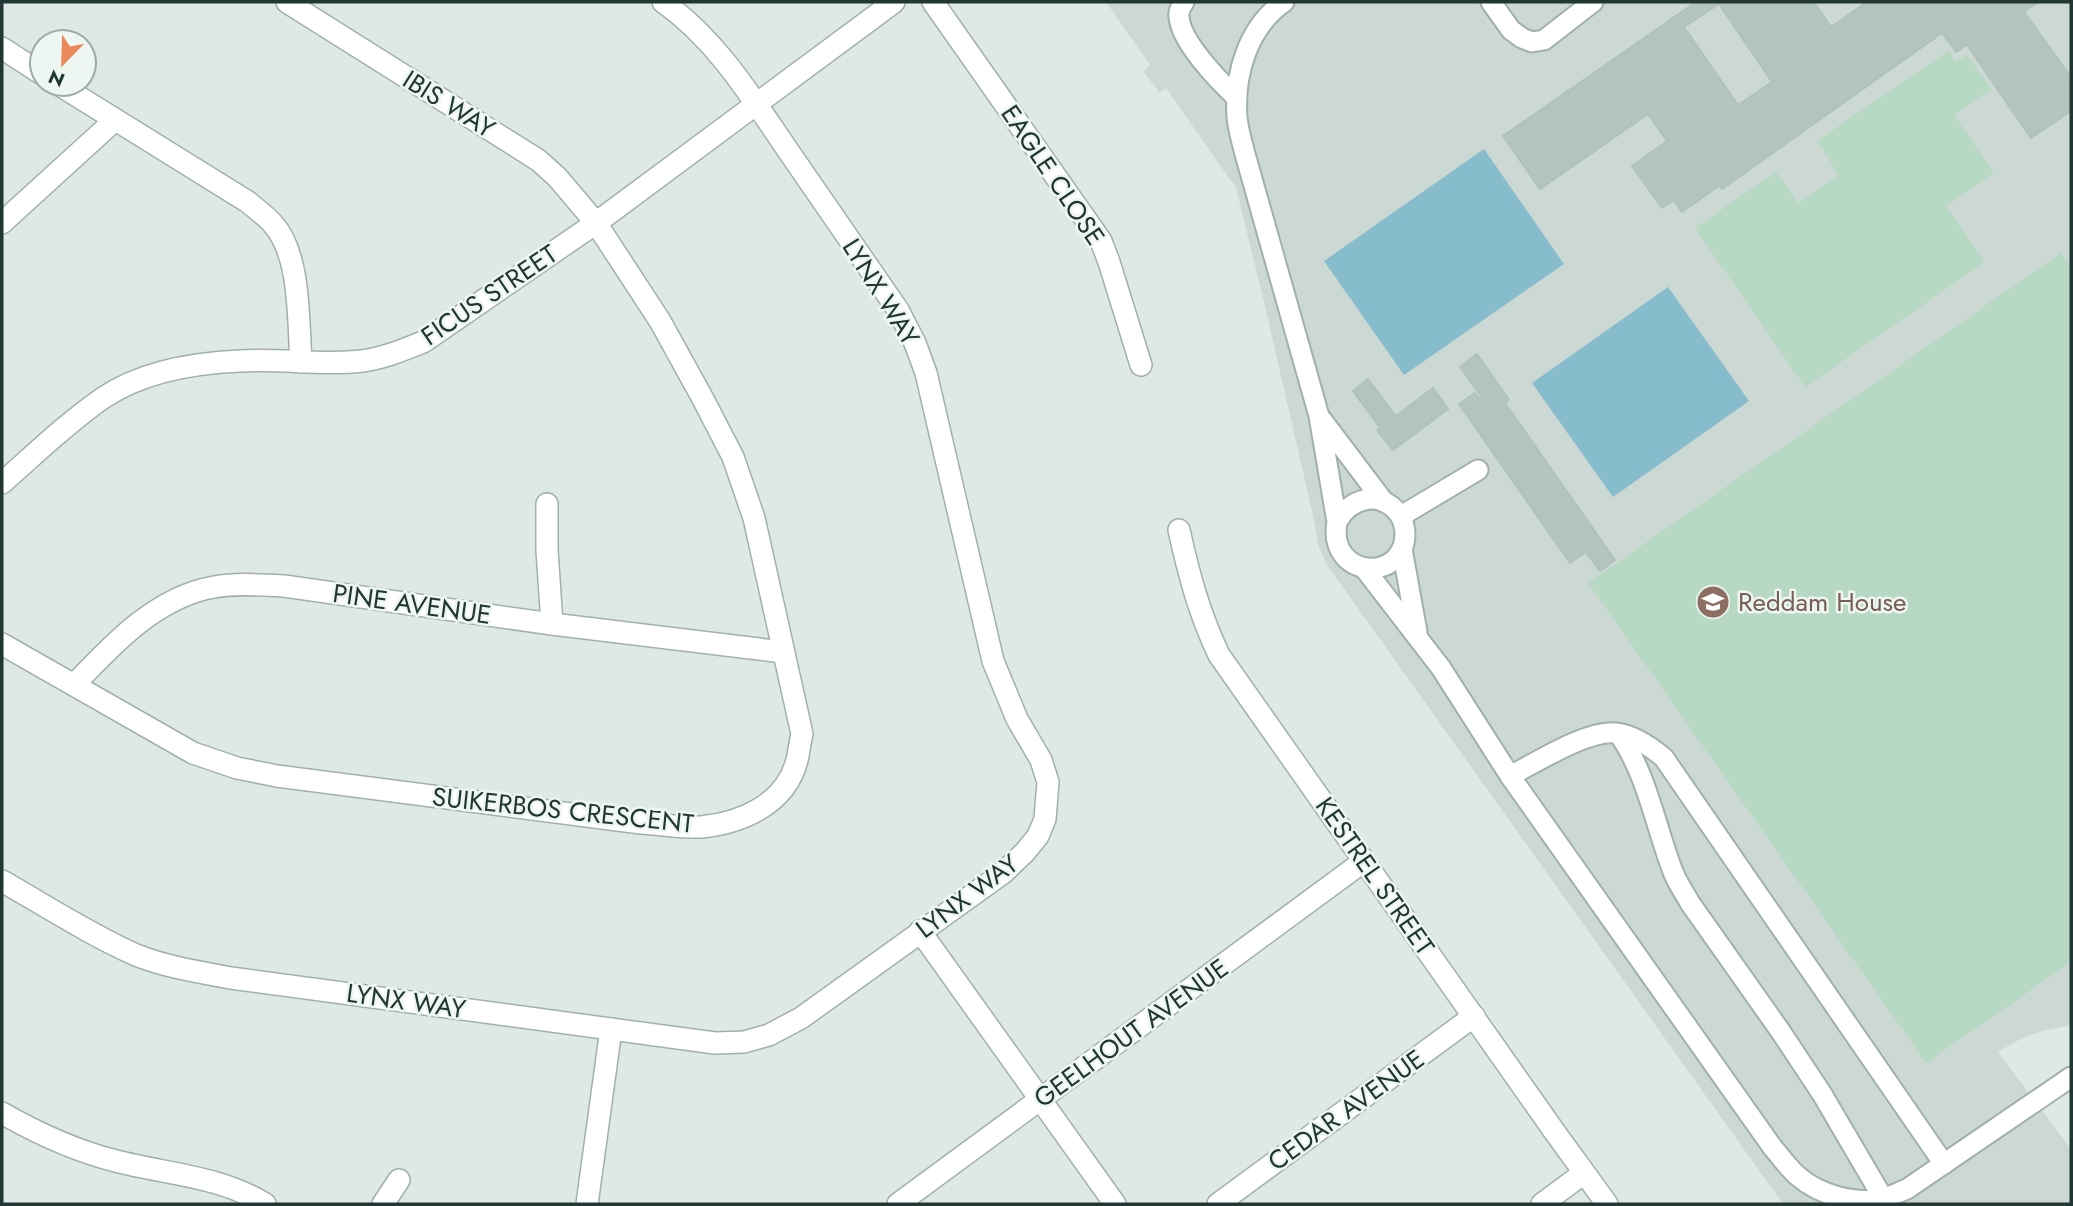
<svg xmlns="http://www.w3.org/2000/svg" width="2073" height="1206" viewBox="0 0 2073 1206" font-family="Jost,sans-serif">
<style>
.built{fill:#ccd8d4}
.green{fill:#b7d9c3}
.water{fill:#87bccc}
.building{fill:#b3c3be;stroke:#b1c2bc;stroke-width:2;fill-rule:evenodd}
.lines{fill:none;stroke-linecap:round;stroke-linejoin:round}
.service-casing{stroke:#a1b0ac;stroke-width:23}
.minor-casing{stroke:#a1b0ac;stroke-width:24}
.service{stroke:#fff;stroke-width:19}
.minor{stroke:#fff;stroke-width:21}
.labels{text-anchor:middle;stroke-width:5;stroke-linejoin:round;paint-order:stroke}
.street-label{font-size:26px;fill:#203733;stroke:#eef6f2}
.education-label{font-size:26px;fill:#785e54;stroke:#eef6f2;text-anchor:start}
</style>
<rect width="100%" height="100%" fill="#dee9e5"/>
<path class="built" d="M 1106,2 L 2071,2 L 2071,1025 L 2039,1032 L 2017,1041 L 1998,1052 L 2071,1149 L 2071,1204 L 1783,1204 L 1327,565 L 1319,548 L 1312,511 L 1264,302 L 1236,188 L 1166,88 L 1160,93 L 1143,71 L 1150,65 Z"/>
<g class="green">
<path d="M 1948,51 L 1956,62 L 1967,55 L 1991,89 L 1954,115 L 1994,173 L 1946,206 L 1985,262 L 1805,387 L 1695,228 L 1776,172 L 1798,203 L 1839,175 L 1817,141 Z"/>
<path d="M 2061,253 L 2071,267 L 2071,962 L 1926,1063 L 1588,583 Z"/>
</g>
<g class="water">
<path d="M 1484,149 L 1564,264 L 1404,375 L 1324,261 Z"/>
<path d="M 1668,287 L 1749,401 L 1613,497 L 1532,383 Z"/>
</g>
<g class="building">
<path d="M 1696,2 L 1814,2 L 1831,27 L 1867,2 L 2038,2 L 2024,12 L 2071,77 L 2071,111 L 2031,138 L 1967,45 L 1956,52 L 1942,33 L 1722,189 L 1720,185 L 1682,212 L 1674,200 L 1662,208 L 1632,166 L 1667,141 L 1648,114 L 1540,189 L 1503,136 ZM 1719,4 L 1772,82 L 1738,105 L 1684,27 Z"/>
<path d="M 1477,354 L 1509,400 L 1505,403 L 1615,560 L 1600,571 L 1586,552 L 1570,563 L 1459,404 L 1475,393 L 1481,401 L 1483,399 L 1460,367 Z"/>
<path d="M 1368,379 L 1396,416 L 1433,388 L 1448,409 L 1393,450 L 1377,430 L 1380,428 L 1353,391 Z"/>
</g>
<g class="lines">
<defs>
<g id="service">
<path d="M 1184,2 C 1181,7 1178,11 1179,17 C 1181,42 1218,80 1236,97"/>
<path d="M 1284,2 C 1248,27 1234,74 1237,117 C 1238,129 1242,142 1245,154 L 1319,416 L 1337,522 C 1327,578 1403,584 1405,535 C 1405,527 1403,520 1399,514 C 1380,489 1350,498 1337,522"/>
<path d="M 1491,2 L 1511,30 L 1522,38 L 1532,42 L 1544,40 L 1593,2"/>
<path d="M 1322,420 L 1384,502"/>
<path d="M 1401,516 L 1478,470"/>
<path d="M 1402,549 L 1417,632"/>
<path d="M 1364,568 L 1441,668 L 1510,776 L 1773,1148 C 1781,1157 1789,1169 1799,1177 C 1820,1195 1854,1204 1881,1199 C 1890,1197 1899,1192 1907,1189 L 2071,1077"/>
<path d="M 1619,734 C 1647,775 1655,824 1672,869 C 1676,881 1684,892 1690,903 L 1781,1032 L 1822,1094 L 1883,1198"/>
<path d="M 1510,776 C 1537,762 1587,730 1616,733 C 1633,735 1651,747 1664,758 L 1944,1164"/>
</g>
<g id="minor">
<path d="M 933,2 L 1101,241 L 1109,262 L 1141,365"/>
<path d="M 2,48 L 42,74"/>
<path d="M 58,84 L 248,202 C 256,209 266,216 273,224 C 301,255 298,321 301,362"/>
<path d="M 2,223 L 115,120"/>
<path d="M 2,483 C 35,454 67,423 103,398 C 143,371 193,363 240,361 C 280,358 322,366 362,361 C 384,358 403,350 423,342 L 596,223 L 894,2"/>
<path d="M 547,504 L 547,550 L 552,624"/>
<path d="M 1179,530 C 1189,575 1199,613 1219,655 L 1554,1131 L 1607,1204"/>
<path d="M 2,644 L 193,753 L 237,768 L 277,776 L 641,823 C 661,824 682,828 701,827 C 742,823 786,804 797,760 C 799,752 800,742 802,734 L 754,518 L 733,457 L 703,399 L 660,321 L 596,223 L 557,177 L 538,160 L 287,2"/>
<path d="M 74,685 C 112,645 156,597 214,587 C 237,583 261,585 284,586 L 552,624 L 783,652"/>
<path d="M 2,881 C 46,906 89,934 136,955 C 166,967 199,972 231,978 L 715,1043 L 744,1042 L 769,1035 L 801,1018 L 1003,873 L 1025,852 L 1038,836 L 1045,819 L 1048,782 L 1041,760 L 1017,719 L 993,661 L 926,373 L 915,343 L 898,310 C 862,257 825,205 789,152 C 752,98 717,40 663,2"/>
<path d="M 920,931 L 1115,1204"/>
<path d="M 2,1113 C 37,1133 76,1151 116,1161 C 166,1174 220,1176 265,1204"/>
<path d="M 383,1204 L 399,1180"/>
<path d="M 587,1204 L 611,1029"/>
<path d="M 898,1204 L 1364,861"/>
<path d="M 1218,1204 L 1474,1016"/>
<path d="M 1542,1204 L 1584,1173"/>
</g>
</defs>
<use href="#service" class="service-casing"/>
<use href="#minor" class="minor-casing"/>
<use href="#service" class="service"/>
<use href="#minor" class="minor"/>
</g>
<defs>
<symbol id="school-disc" viewBox="-11 -11 22 22"><circle r="9.5" fill="#8d6e63" stroke="#eef6f2"/><path d="M0-5L7-2L0 1L-7-2ZM-4 1L0 2.5L4 1V4Q0 6-4 4Z" fill="#fff"/></symbol>
</defs>
<g fill-rule="evenodd">
<use href="#school-disc" x="1694" y="583" width="38" height="38"/>
</g>
<g class="labels">
<g class="street-label">
<text transform="translate(449 104) rotate(32)" y="9">IBIS WAY</text>
<text transform="translate(1053 175) rotate(56)" y="9">EAGLE CLOSE</text>
<text transform="translate(881 292) rotate(58)" y="9">LYNX WAY</text>
<text transform="translate(489 295) rotate(-34)" y="9">FICUS STREET</text>
<text transform="translate(412 604) rotate(8)" y="9">PINE AVENUE</text>
<text transform="translate(563 810) rotate(6)" y="9">SUIKERBOS CRESCENT</text>
<text transform="translate(1375 876) rotate(55)" y="9">KESTREL STREET</text>
<text transform="translate(967 896) rotate(-37)" y="9">LYNX WAY</text>
<text transform="translate(406 1001) rotate(8)" y="9">LYNX WAY</text>
<text transform="translate(1131 1033) rotate(-36)" y="9">GEELHOUT AVENUE</text>
<text transform="translate(1346 1110) rotate(-36)" y="9">CEDAR AVENUE</text>
</g>
<g class="education-label">
<text x="1738" y="611">Reddam House</text>
</g>
</g>
<rect width="2073" height="1206" fill="none" stroke="#203733" stroke-width="7"/>
<g transform="translate(63 63) rotate(203)"><circle r="33" fill="#eef6f2" stroke="#9caaa6" stroke-width="2"/>
<path d="M0-5L12 26L0 18L-12 26Z" fill="#eb895a"/>
<text y="-10" font-size="19" font-weight="bold" text-anchor="middle" fill="#203733">N</text>
</g>
</svg>
